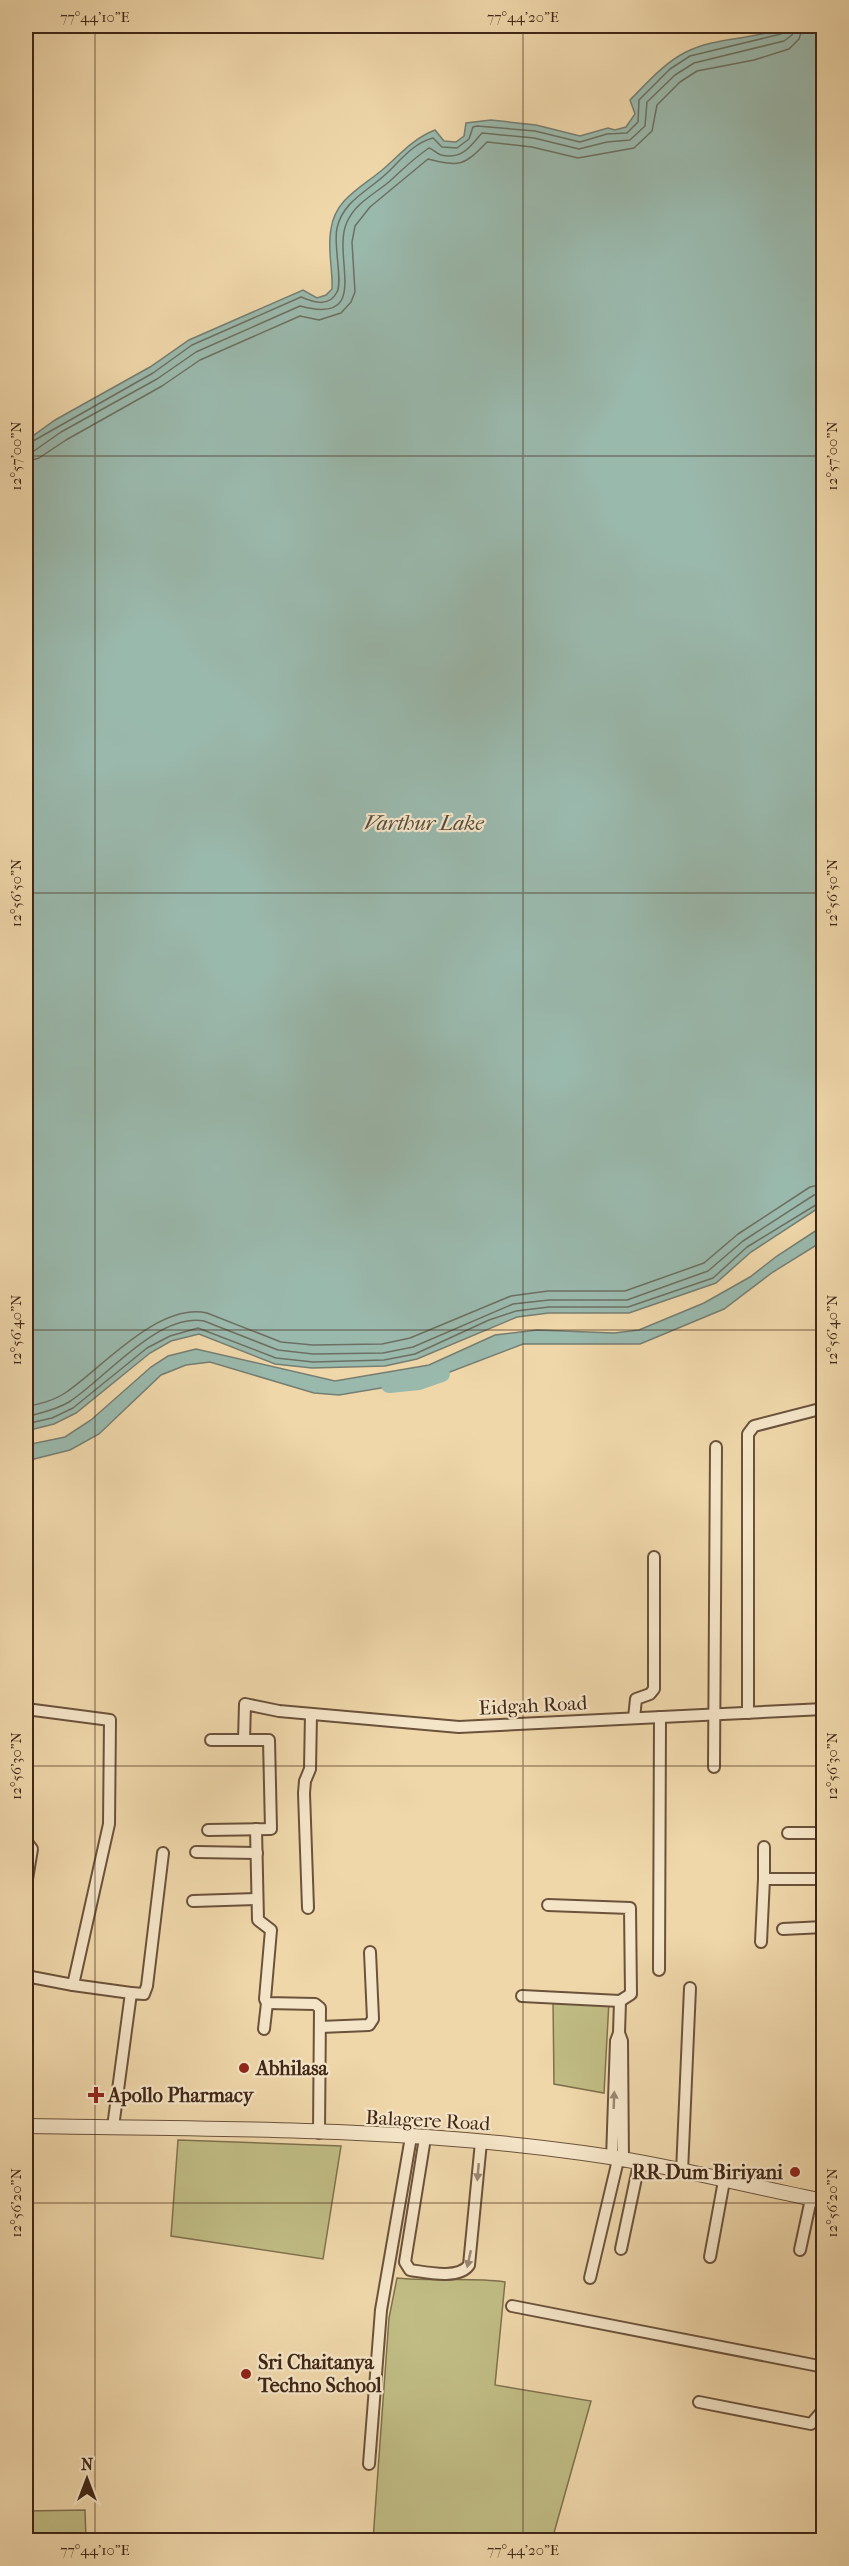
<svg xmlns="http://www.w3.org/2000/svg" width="849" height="2566" viewBox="0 0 849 2566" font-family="'IM FELL French Canon',serif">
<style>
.green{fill:#c0bc84;stroke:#80714d;stroke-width:1.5}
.water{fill:#9ab9ad;stroke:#767e71;stroke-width:1.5}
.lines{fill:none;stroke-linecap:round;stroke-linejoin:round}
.shore{stroke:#6c7062;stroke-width:1.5}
.river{stroke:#9ab9ad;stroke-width:16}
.minor-casing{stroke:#6b523b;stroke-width:14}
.tertiary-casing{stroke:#6b523b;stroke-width:16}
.minor{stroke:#f5e5c8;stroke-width:10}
.tertiary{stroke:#f5e5c8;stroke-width:14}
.oneway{fill:#9a866f}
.ticks{fill:none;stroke:#3f2616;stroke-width:1.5;stroke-opacity:0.45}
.poi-dot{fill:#8f2418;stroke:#f5e5c8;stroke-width:2}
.labels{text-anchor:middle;stroke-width:4.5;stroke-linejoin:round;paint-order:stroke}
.street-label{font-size:20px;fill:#3f2616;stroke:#f5e5c8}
.poi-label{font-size:20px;font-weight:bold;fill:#3f2616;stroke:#f5e5c8;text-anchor:start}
.water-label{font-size:21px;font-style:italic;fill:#564b3c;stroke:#f5e5c8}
.neatline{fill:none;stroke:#3f2616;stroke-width:2}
.ticks-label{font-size:15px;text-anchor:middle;fill:#3f2616}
</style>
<rect width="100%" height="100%" fill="#efd7aa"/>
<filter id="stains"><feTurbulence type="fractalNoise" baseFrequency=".00333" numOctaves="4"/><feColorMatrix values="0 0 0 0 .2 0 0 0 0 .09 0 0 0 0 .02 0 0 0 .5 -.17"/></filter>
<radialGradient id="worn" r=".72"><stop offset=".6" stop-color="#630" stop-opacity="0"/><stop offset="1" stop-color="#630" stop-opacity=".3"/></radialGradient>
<g class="green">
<path d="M 553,2001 L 609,2001 L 604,2093 L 554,2084 Z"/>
<path d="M 178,2140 L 341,2146 L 323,2259 L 171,2236 Z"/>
<path d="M 397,2278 C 434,2282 469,2277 505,2282 L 495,2385 L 591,2401 L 552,2540 L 373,2540 L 389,2318 Z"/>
<path d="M 85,2510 L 86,2540 L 26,2540 L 26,2511 Z"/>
</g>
<g class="water">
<path d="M 785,26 L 824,26 L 823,1205 L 751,1252 L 716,1283 L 629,1313 L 549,1313 L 517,1317 L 417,1359 L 385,1366 L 312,1368 L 275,1364 L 199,1334 L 171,1341 L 150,1353 L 76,1413 L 54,1424 L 26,1431 L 26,441 L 55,420 L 150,367 L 189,340 L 303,290 L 317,298 L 326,295 L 332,289 C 333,269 327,249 331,229 C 335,200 360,188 381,171 C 399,156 412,139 435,130 L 444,141 L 456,142 L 464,136 L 466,123 L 491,120 L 536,125 L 580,136 L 608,128 L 615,130 L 626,127 L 635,114 L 630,100 C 647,83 664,63 686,52 C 717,36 754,41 785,26 Z"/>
<path d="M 823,1226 L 823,1241 L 773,1272 L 724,1309 L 640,1344 L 523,1344 L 429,1380 L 339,1395 L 314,1393 L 210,1362 L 186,1365 L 161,1375 L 99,1434 L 70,1450 L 26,1461 L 26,1445 L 65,1437 L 91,1420 L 151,1367 L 168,1356 L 196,1349 L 335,1381 L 429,1365 L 495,1335 L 537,1330 L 614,1333 L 639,1330 L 704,1303 L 750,1277 L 777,1256 Z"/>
</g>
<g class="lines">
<g class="shore">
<path d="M 26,445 L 153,373 L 192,345 L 301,297 C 313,302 329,308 337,292 C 343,282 333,244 337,228 C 343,201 368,191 386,174 C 400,161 413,143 433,138 L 442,147 L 457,148 L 469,139 L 473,127 L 477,126 L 535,131 L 580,142 L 607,134 L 627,133 L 638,122 L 639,100 L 670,69 L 690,56 L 781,34 L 786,26"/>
<path d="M 26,453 L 34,451 L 61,432 L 157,379 L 196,352 L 300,306 C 373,326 331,256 347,222 C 356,202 375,194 390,181 C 403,169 414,158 429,148 C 433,149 436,153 441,155 C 463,160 470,146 482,133 L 534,138 L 579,149 L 607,142 L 630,140 L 645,126 L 647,102 L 675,75 L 694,63 L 784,41 L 792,35 L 794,26"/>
<path d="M 26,462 L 39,458 L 66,440 L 162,386 L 200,360 L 300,316 L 319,320 L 341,313 L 351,302 L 355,292 L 352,242 L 355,226 L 370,207 L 428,159 C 460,167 464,166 487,142 L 532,147 L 578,158 L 634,148 L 652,131 L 657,105 L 680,82 L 697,71 L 754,60 L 789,49 L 799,39 L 803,26"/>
<path d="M 26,1407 C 39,1404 53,1401 65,1393 C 101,1369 158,1302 207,1313 L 281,1342 L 313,1345 L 382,1344 L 410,1338 L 511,1296 L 548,1291 L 625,1291 L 704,1263 L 738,1234 L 810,1187 L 824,1184"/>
<path d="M 26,1417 C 40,1413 56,1410 69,1402 C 105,1379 157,1313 204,1321 L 278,1350 L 313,1354 L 383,1353 L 413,1347 L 513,1304 L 549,1300 L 627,1300 L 708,1271 L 743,1241 L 814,1195 L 824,1193"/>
<path d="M 26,1424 L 52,1418 L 73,1408 L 147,1348 L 170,1336 L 198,1328 L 276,1358 L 313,1362 L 384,1360 L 415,1354 L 489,1320 L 516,1311 L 549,1307 L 628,1307 L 713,1278 L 747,1247 L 824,1200"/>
</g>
<path class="river" d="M 389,1385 L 419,1382 L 442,1374"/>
<defs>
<g id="minor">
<path d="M 26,1709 L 110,1720 L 109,1824 L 73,1985 L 131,1993"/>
<path d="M 748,1713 L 748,1434 L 754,1426 L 824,1408"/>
<path d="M 634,1718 L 636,1699 L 650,1694 L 654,1689 L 654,1557"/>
<path d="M 211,1740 L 244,1740"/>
<path d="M 714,1767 L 716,1447"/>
<path d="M 256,1829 L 258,1920 L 271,1930 L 265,1999 L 267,2003 L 315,2004 L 320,2008 L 319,2133"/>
<path d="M 208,1830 L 271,1829 L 269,1740 L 244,1740 L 245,1704 L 279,1711 L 459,1727 L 824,1709"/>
<path d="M 788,1833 L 824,1833"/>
<path d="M 26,1841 L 32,1849 L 26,1885"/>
<path d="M 196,1852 L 257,1853"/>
<path d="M 764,1879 L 764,1847"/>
<path d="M 193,1901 L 257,1899"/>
<path d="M 308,1908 L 304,1793 L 305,1781 L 310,1769 L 311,1714"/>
<path d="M 783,1929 L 824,1927"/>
<path d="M 761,1942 L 764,1879 L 824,1879"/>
<path d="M 659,1970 L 660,1717"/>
<path d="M 26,1976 L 73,1985"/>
<path d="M 522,1996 L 620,2001 L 631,1994 L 630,1908 L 548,1905"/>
<path d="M 320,2027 L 369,2025 L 373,2019 L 370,1952"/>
<path d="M 264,2029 L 267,2003"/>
<path d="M 619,2033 L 620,2001"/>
<path d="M 113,2127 L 131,1993 L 144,1994 L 147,1986 L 163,1853"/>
<path d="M 425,2138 L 405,2262 L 410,2270 C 425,2272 459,2280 469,2265 L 481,2142"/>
<path d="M 612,2159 L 616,2041 L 619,2033 L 622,2041 L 623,2161"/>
<path d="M 682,2172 L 690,1988"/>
<path d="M 621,2249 L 639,2164"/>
<path d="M 800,2250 L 811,2199"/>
<path d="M 710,2257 L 724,2181"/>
<path d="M 590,2278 L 618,2160"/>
<path d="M 512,2306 L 824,2367"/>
<path d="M 699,2402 L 811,2424 L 824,2409"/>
<path d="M 369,2464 L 381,2310 L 411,2137"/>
</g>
<path id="tertiary" d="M 26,2126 C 211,2129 399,2127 583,2153 C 664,2164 744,2185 824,2201"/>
</defs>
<use href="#minor" class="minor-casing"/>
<use href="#tertiary" class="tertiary-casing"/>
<use href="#minor" class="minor"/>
<use href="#tertiary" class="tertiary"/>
</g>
<defs><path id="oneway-solid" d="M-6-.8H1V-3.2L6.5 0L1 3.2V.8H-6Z" transform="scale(1.5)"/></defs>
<g class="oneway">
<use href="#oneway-solid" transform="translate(614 2100) rotate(-88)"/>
<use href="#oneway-solid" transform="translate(478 2172) rotate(95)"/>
<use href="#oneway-solid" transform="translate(469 2259) rotate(102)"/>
</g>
<path class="ticks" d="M 95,26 L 95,2540M 523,26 L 523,2540M 26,456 L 824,456M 26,893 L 824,893M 26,1330 L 824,1330M 26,1766 L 824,1766M 26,2203 L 824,2203"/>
<g class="poi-dot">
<circle cx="244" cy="2068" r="6"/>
<path d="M93 2086h6v6h6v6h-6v6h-6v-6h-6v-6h6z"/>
<circle cx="795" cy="2172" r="6"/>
<circle cx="246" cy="2374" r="6"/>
</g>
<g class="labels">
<g class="street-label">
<text transform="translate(533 1705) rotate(-3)" y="7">Eidgah Road</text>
<text transform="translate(428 2120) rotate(3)" y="7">Balagere Road</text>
</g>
<g class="poi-label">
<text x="256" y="2075">Abhilasa</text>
<text x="108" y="2102">Apollo Pharmacy</text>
<text x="783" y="2179" text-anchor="end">RR Dum Biriyani</text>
<text x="258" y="2369">Sri Chaitanya<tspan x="258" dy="23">Techno School</tspan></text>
</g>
<g class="water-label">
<text x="424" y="830">Varthur Lake</text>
</g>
</g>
<rect width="849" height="2566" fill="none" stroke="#efd7aa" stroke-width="66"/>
<g transform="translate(87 2479)" stroke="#f5e5c8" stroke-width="4.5" paint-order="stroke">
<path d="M0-4.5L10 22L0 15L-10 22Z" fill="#3f2616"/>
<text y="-9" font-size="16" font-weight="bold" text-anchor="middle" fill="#3f2616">N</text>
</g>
<rect x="33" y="33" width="783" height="2500" class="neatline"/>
<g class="ticks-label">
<text x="95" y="22">77°44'10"E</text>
<text x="523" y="22">77°44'20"E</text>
<text transform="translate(16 456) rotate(-90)" y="5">12°57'00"N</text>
<text transform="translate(832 456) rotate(-90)" y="5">12°57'00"N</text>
<text transform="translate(16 893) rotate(-90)" y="5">12°56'50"N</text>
<text transform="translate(832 893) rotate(-90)" y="5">12°56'50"N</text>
<text transform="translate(16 1330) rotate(-90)" y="5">12°56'40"N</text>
<text transform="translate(832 1330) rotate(-90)" y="5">12°56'40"N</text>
<text transform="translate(16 1766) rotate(-90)" y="5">12°56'30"N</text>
<text transform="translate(832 1766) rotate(-90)" y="5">12°56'30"N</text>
<text transform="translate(16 2203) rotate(-90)" y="5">12°56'20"N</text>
<text transform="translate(832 2203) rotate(-90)" y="5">12°56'20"N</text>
<text x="95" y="2555">77°44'10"E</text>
<text x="523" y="2555">77°44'20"E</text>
</g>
<rect width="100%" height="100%" filter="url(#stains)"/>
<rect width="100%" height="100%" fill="url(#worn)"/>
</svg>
